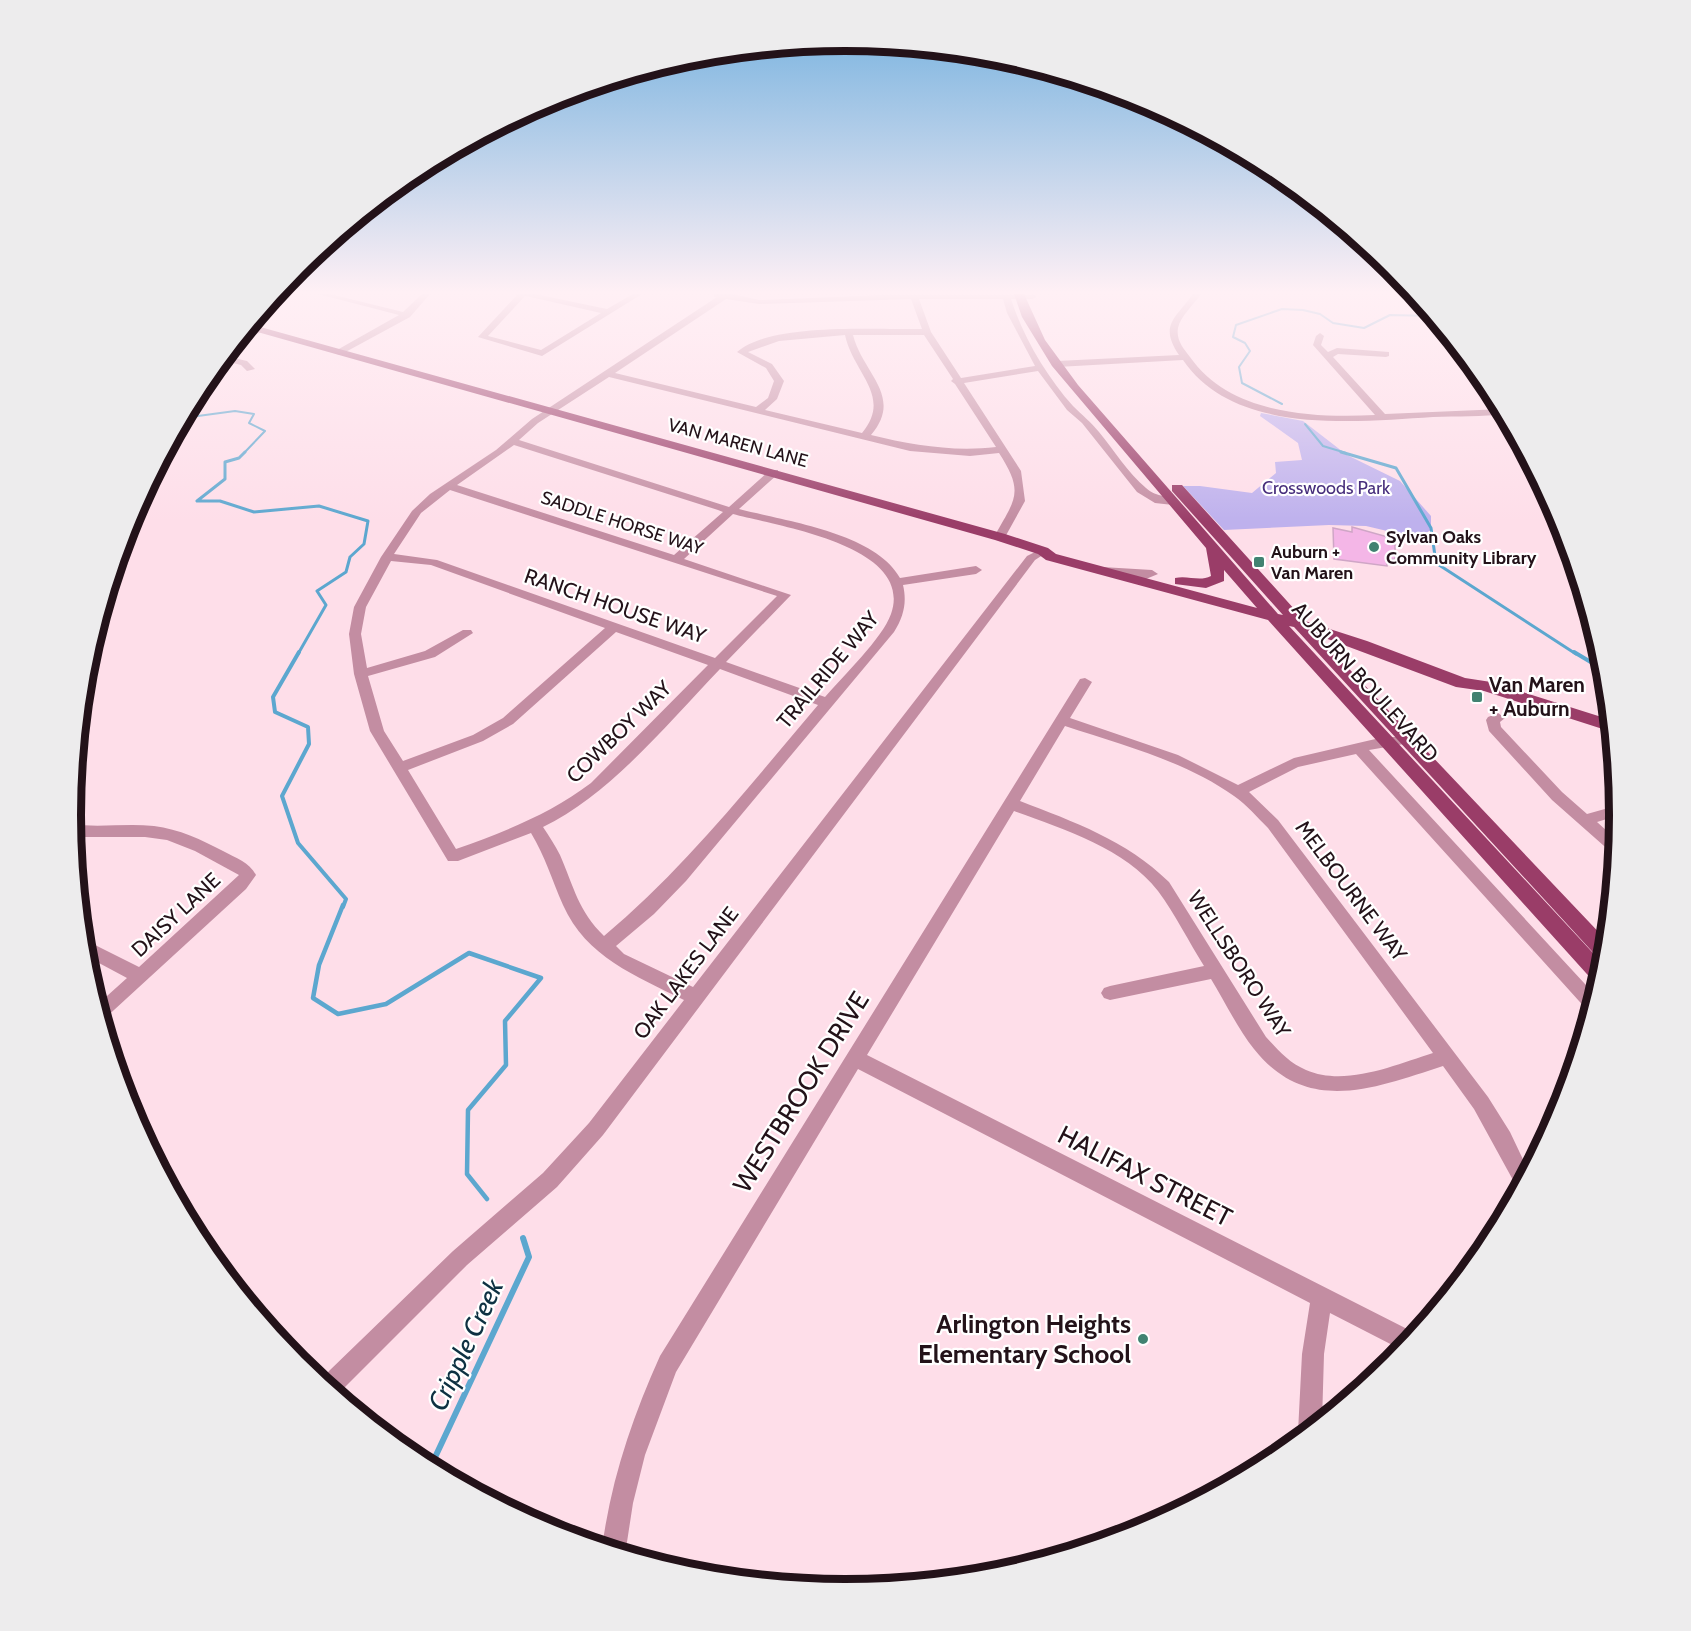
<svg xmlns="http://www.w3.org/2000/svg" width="1691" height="1631" viewBox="0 0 1691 1631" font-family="Cabin,sans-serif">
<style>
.green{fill:#beb1ed}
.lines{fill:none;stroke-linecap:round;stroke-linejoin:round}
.stream-far4{stroke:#5ca7cf;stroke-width:2}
.stream-far3{stroke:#5ca7cf;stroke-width:3}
.stream-far2{stroke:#5ca7cf;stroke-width:4}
.stream-far1{stroke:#5ca7cf;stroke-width:4.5}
.stream{stroke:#5ca7cf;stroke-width:6}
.building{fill:#f4b6e7;stroke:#cfa6c6;stroke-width:1.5}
.minor{fill:#c38da2;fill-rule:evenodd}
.major{fill:#9a3d68;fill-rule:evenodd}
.poi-dot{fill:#418271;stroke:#fff;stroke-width:2}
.labels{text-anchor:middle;stroke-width:4.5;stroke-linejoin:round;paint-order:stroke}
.far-street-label{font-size:18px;fill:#231219;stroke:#fff}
.far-park-label{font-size:18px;fill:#472e7c;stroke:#fff}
.far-poi-label{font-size:18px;font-weight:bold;fill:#231219;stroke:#fff;text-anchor:start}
.street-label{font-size:21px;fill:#231219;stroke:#fff}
.poi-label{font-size:21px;font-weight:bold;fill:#231219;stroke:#fff;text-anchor:start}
.near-street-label{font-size:26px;fill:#231219;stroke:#fff}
.near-poi-label{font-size:26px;font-weight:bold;fill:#231219;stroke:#fff;text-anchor:end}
.near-water-label{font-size:27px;font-style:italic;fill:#0e3142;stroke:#fff}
.rim{fill:none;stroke:#231219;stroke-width:8}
</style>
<rect width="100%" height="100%" fill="#fedee9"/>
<path class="green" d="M 1261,413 L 1303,421 L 1347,455 L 1400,481 L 1431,516 L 1431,530 L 1417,538 L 1366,526 L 1329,525 L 1224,530 L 1183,486 L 1200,486 L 1252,493 L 1276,473 L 1275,462 L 1302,460 L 1298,443 L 1260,416 Z"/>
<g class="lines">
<g class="stream-far4">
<path d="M 1410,294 L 1413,304 L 1424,304"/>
<path d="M 1282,404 L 1242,383 L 1239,367 L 1250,351 L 1245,343 L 1233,337 L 1236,325 L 1282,309 L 1303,310 L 1320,314 L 1333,323 L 1364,328 L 1390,315 L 1433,316"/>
<path d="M 183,418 L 235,411 L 254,414 L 249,423 L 265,431 L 244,453"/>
<path d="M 1305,424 L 1323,446 L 1346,453"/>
</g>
<g class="stream-far3">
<path d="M 245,452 L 239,458 L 225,462 L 225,479 L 197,501 L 220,501 L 254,512 L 319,506 L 368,521 L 364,544 L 350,557 L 346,572 L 317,591 L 326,605 L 298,654"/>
<path d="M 1341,452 L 1396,468 L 1431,528 L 1436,563 L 1576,654"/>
</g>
<g class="stream-far2">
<path d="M 299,652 L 273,697 L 275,712 L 308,727 L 309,744 L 282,796 L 298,843 L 346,899 L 343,907"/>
<path d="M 1574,652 L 1594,664 L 1608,687"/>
</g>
<path class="stream-far1" d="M 343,905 L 319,965 L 313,998 L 338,1014 L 386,1004 L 469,953 L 541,978 L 505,1021 L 506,1065 L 468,1110 L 467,1174 L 487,1199"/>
<path class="stream" d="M 430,1468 L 529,1257 L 523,1238"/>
</g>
<path class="building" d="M 1352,527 L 1395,539 L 1395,559 L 1387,560 L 1387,566 L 1334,559 L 1333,528 L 1352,532 Z"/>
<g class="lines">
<g class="minor">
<path d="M 318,294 L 330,294 L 403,312 L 422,294 L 430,294 L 410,317 L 340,355 L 337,354 L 337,350 L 399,315 Z"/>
<path d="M 518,294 L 535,294 L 607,309 L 633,294 L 642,294 L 542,356 L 478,337 ZM 525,296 L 526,296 L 601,313 L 541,350 L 488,336 Z"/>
<path d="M 714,294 L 732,294 L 759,300 L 886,295 L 1035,295 L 1036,297 L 1032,299 L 1011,299 C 1023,337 1047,377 1073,406 C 1082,415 1091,422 1099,432 C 1114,450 1128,473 1146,488 C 1157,498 1170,495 1178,502 L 1173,505 L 1155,503 L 1137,492 L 1082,423 L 1067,410 L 1038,371 L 964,383 L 1021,471 L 1025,501 L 1004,539 L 1000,540 L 994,537 C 1015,499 1025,493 999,453 L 970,456 L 910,451 L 609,377 L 538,423 L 519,440 L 729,507 L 770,470 L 778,470 L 778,474 L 739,509 C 785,521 876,533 900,578 L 976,566 L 982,570 L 976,574 L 903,585 C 907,602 904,616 894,632 L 686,881 L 654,914 L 616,946 L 624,954 L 693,987 L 1027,556 L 1043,548 L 1049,551 L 1035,560 L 603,1135 L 557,1187 L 467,1265 L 345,1387 L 339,1397 L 321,1383 L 329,1371 L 453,1251 L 543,1173 L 589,1123 L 684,1000 C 636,976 586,957 563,905 C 552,880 545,856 531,833 L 458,861 L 448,861 L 370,731 L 354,674 L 349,634 L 354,607 L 381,557 L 412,511 L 430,494 L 496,450 L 532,419 L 717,297 L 714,297 ZM 726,299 L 759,304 L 911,299 L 922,329 C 876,330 771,322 737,352 L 766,368 L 774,381 L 768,398 L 756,407 L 615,373 ZM 919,299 L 1003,299 L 1007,313 L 1035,366 L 961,378 L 931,332 ZM 845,335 C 853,373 893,396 862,433 L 765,410 L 777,399 L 784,381 L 772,364 L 748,352 L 779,341 ZM 853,335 L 924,335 L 953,379 L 951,381 L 955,384 L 996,447 C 953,452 912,445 871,435 C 904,396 863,374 853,335 ZM 514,445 L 718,510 L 723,512 L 674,555 L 457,485 ZM 450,490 L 777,596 L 715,658 L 437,560 L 394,554 L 421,513 ZM 733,514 C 776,526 915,545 891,614 C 882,639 843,676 825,697 L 726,662 L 791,595 L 684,559 ZM 391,561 L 431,565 L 605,628 L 503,718 L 473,735 L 403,761 L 384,731 L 368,676 L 435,657 L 473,633 L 471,630 L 463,630 L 425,651 L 367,668 L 361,634 L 366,607 ZM 616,632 L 708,665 L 591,783 C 550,814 504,832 456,849 L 408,770 L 483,741 L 513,724 ZM 720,669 L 818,705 C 750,785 685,868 604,936 C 578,911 574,887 560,855 C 555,845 549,836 543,827 C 610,795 668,723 720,669 Z"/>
<path d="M 1193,294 L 1201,294 C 1194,304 1180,317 1178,328 C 1176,340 1183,348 1190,357 C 1230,414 1311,418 1375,415 L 1313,345 L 1316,336 L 1320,333 L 1324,336 L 1321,345 L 1328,352 L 1337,348 L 1389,352 L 1389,356 L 1386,357 L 1338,354 L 1333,357 L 1385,414 L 1503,409 L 1506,414 C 1482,417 1457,416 1433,417 C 1353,422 1234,435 1183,360 L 1057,367 L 1053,364 L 1057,361 L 1179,355 C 1159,325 1175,319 1193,294 Z"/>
<path d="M 259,327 L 263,330 L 262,332 L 237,341 L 243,334 Z"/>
<path d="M 225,356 L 247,361 L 255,369 L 247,371 L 241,365 L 221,360 Z"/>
<path d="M 1102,567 L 1152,570 L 1158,574 L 1146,579 L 1098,573 L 1096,571 Z"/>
<path d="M 1085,678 L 1092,682 L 1070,718 L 1178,755 L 1238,785 L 1294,758 L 1384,737 L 1410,737 L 1412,740 L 1410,743 L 1369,750 L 1597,997 L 1592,1013 L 1588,1011 L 1356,754 L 1298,767 L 1249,792 L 1278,820 L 1488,1097 L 1510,1132 L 1529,1172 L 1519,1191 L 1474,1109 L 1443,1066 C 1375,1088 1307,1116 1254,1049 C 1238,1029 1225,1002 1211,979 L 1110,1000 L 1104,998 L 1101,993 L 1104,988 L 1110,986 L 1204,966 C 1189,942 1175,914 1158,891 C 1125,848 1063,829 1014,811 L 867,1055 L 1417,1334 L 1404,1351 L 1330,1313 L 1324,1354 L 1322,1422 L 1301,1439 L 1298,1432 L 1302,1354 L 1310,1303 L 858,1069 L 676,1372 L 645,1455 L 633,1503 L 625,1555 L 602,1548 C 611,1480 632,1418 660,1356 L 1080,679 ZM 1065,726 C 1122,745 1185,761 1234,796 C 1247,805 1257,817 1268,828 L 1433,1053 C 1395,1065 1345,1087 1306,1070 C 1289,1063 1278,1050 1266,1037 L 1169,882 C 1126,840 1074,822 1020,801 Z"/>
<path d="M 1498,713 L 1505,718 L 1500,722 L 1501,727 L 1562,792 L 1587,814 L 1619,805 L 1620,815 L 1597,822 L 1618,841 L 1617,855 L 1612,853 L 1552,800 L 1489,731 L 1486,720 L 1488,717 Z"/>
<path d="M 71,824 C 99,828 126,823 154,826 C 179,829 202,840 223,851 C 236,858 249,862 256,875 L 246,889 L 102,1021 L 97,1005 L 127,978 L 84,955 L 83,939 L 139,967 L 239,875 L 195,851 L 167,840 L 145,837 L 82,837 L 72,835 Z"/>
</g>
<path class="major" d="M 1014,294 L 1024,294 L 1045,340 L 1078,385 L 1278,614 L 1283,615 L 1172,491 L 1172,485 L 1182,485 L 1305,621 L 1367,641 L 1465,678 L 1491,682 L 1611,720 L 1612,732 L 1484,691 L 1456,687 L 1317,635 L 1608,942 L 1606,962 L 1600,960 L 1294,627 L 1289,626 L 1606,967 L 1600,985 L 1595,983 L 1268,620 L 1046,560 L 1038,554 L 995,540 L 247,329 L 253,325 L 1005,534 L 1048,548 L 1056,554 L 1257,608 L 1224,570 L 1224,581 L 1206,588 L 1175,584 L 1175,578 C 1188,575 1199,582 1211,576 L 1206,548 L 1052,366 L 1022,317 Z"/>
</g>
<linearGradient id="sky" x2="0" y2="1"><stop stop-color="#70afde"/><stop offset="0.56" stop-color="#fff0f5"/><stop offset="1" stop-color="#fff0f5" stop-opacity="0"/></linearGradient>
<rect width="1691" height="522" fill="url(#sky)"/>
<g class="poi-dot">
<circle cx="1374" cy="547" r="6"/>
<rect x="1253" y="556" width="12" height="12" rx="3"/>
<rect x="1471" y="691" width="12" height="12" rx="3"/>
<circle cx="1143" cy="1339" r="6"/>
</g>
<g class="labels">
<g class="far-street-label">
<text transform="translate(738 443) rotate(15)" y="6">VAN MAREN LANE</text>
<text transform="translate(622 523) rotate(18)" y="6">SADDLE HORSE WAY</text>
</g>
<g class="far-park-label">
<text x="1326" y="494">Crosswoods Park</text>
</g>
<g class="far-poi-label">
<text x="1386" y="543">Sylvan Oaks<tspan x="1386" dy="21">Community Library</tspan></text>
<text x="1271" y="558">Auburn +<tspan x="1271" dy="21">Van Maren</tspan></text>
</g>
<g class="street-label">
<text transform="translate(615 606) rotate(19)" y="7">RANCH HOUSE WAY</text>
<text transform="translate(828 670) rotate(-50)" y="7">TRAILRIDE WAY</text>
<text transform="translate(1365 682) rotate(48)" y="7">AUBURN BOULEVARD</text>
<text transform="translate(619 732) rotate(-44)" y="7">COWBOY WAY</text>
<text transform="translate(1351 891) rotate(53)" y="7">MELBOURNE WAY</text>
<text transform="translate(176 915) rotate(-43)" y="7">DAISY LANE</text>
<text transform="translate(1239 964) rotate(57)" y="7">WELLSBORO WAY</text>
<text transform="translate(686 973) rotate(-53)" y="7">OAK LAKES LANE</text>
</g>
<g class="poi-label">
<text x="1489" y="692">Van Maren<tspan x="1489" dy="24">+ Auburn</tspan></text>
</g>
<g class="near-street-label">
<text transform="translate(801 1092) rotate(-58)" y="9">WESTBROOK DRIVE</text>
<text transform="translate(1145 1176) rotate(27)" y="9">HALIFAX STREET</text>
</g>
<g class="near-poi-label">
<text x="1131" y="1333">Arlington Heights<tspan x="1131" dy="30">Elementary School</tspan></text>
</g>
<g class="near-water-label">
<text transform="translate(466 1345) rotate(-65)" y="9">Cripple Creek</text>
</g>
</g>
<path d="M0 0H1691V1631H0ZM81 815a764 764 0 1 1 1528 0a764 764 0 1 1-1528 0Z" fill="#edeced" fill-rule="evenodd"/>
<path class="rim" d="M81 815a764 764 0 1 1 1528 0a764 764 0 1 1-1528 0Z"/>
</svg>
